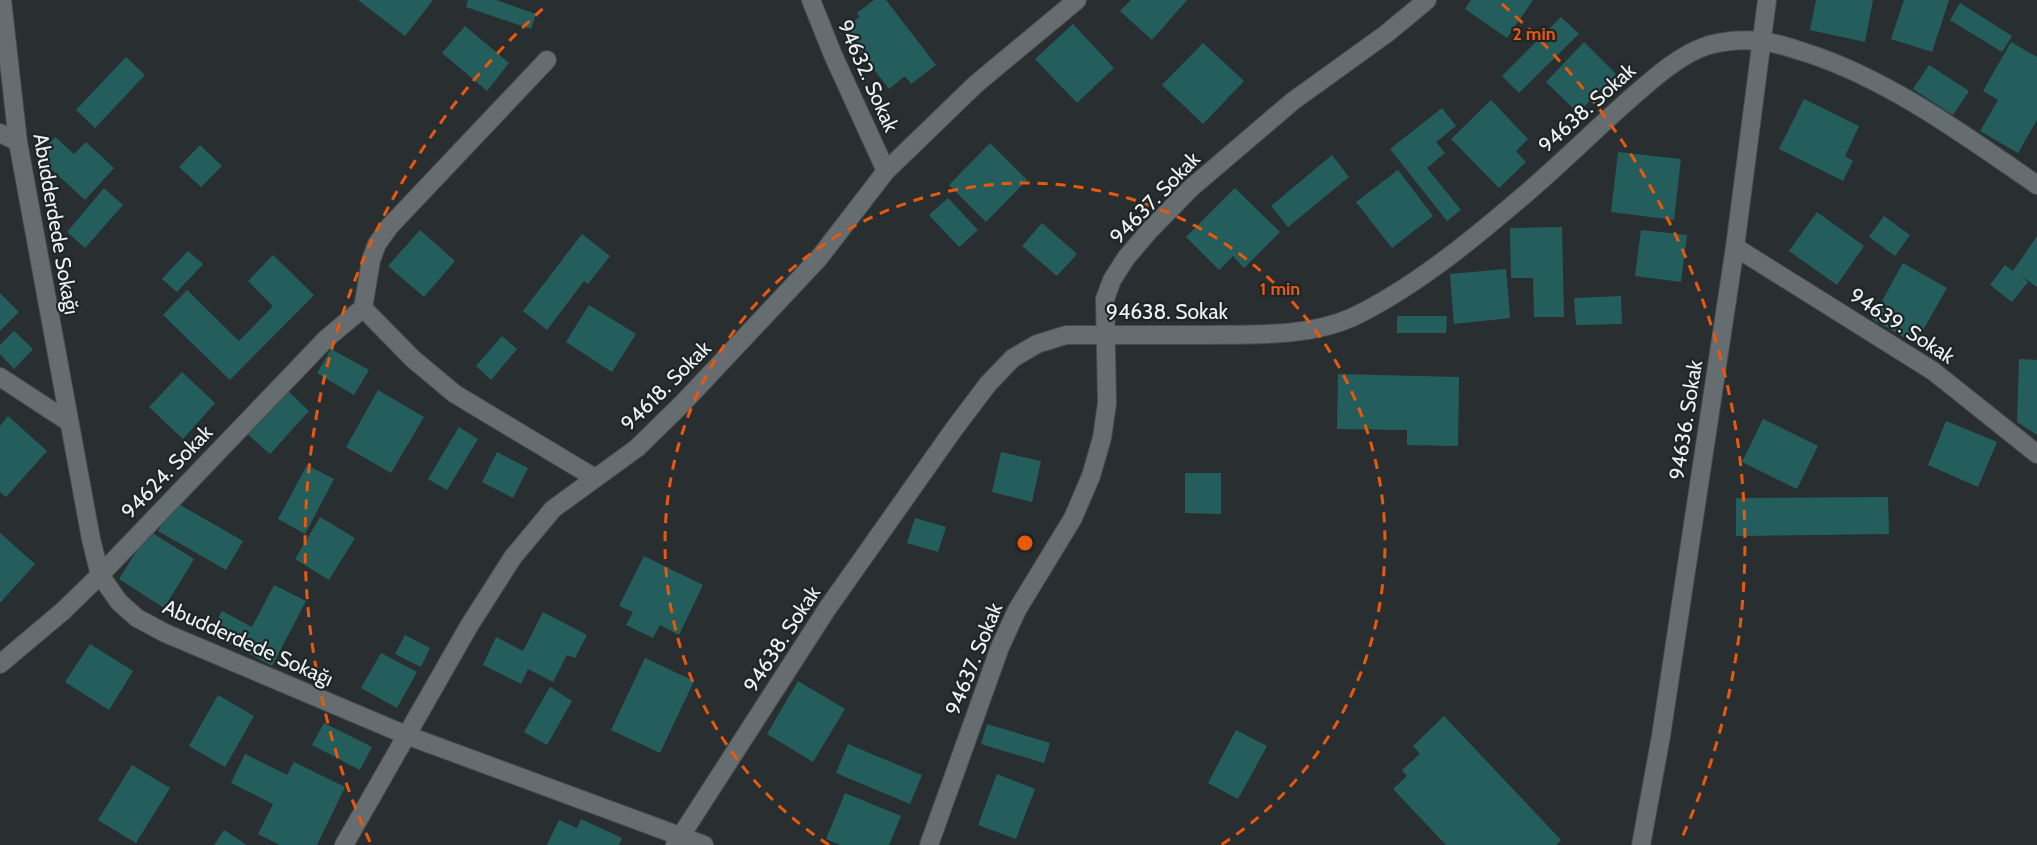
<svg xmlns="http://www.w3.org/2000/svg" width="2037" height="845" viewBox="0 0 2037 845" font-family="Cabin,sans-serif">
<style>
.building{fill:#235e5c}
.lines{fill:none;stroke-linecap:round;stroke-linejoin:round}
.minor-casing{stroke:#464c4d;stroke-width:20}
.minor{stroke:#666d70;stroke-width:18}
.ring{fill:none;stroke:#e8590c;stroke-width:3;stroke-dasharray:10 8}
.labels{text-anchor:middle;stroke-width:4.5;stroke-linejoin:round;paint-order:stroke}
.street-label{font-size:21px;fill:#edf2f3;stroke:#1f2527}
.centre{fill:#e8590c;stroke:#1f2527;stroke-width:3}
.ring-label{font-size:18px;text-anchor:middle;font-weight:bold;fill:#e8590c;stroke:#1f2527;stroke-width:4.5;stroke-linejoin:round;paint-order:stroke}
</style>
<rect width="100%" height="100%" fill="#292f31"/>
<g class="building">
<path d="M 358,0 L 433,0 L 405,36 Z"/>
<path d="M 468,0 L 496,0 L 536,14 L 531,29 L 466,7 Z"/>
<path d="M 874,0 L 886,0 L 936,65 L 911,84 L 905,76 L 889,89 L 843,29 L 860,17 L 857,13 Z"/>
<path d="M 1131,0 L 1187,0 L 1152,40 L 1120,11 Z"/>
<path d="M 1471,0 L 1533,0 L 1507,38 L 1465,9 Z"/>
<path d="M 1816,0 L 1873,0 L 1865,42 L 1810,30 Z"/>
<path d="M 1904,0 L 1949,0 L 1932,52 L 1891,39 Z"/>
<path d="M 1960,3 L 2012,36 L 2002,52 L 1950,20 Z"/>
<path d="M 1561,17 L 1579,34 L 1519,93 L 1502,76 Z"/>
<path d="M 1073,24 L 1114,68 L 1077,103 L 1035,59 Z"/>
<path d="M 465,26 L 509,63 L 487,91 L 442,53 Z"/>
<path d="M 1584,42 L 1616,74 L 1578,113 L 1546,82 Z"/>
<path d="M 2011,42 L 2037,57 L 2037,120 L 2018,153 L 1980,131 L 1998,100 L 1983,91 Z"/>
<path d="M 1203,43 L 1244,81 L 1203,124 L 1162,85 Z"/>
<path d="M 126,57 L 145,75 L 95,128 L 76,110 Z"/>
<path d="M 1929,65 L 1969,91 L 1953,115 L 1913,89 Z"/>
<path d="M 1804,99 L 1859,126 L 1845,156 L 1853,161 L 1843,181 L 1779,149 Z"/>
<path d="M 1491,100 L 1528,139 L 1516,151 L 1526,162 L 1499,188 L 1451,139 Z"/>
<path d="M 1442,108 L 1456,126 L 1436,142 L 1445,153 L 1427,168 L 1461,210 L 1447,221 L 1390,149 Z"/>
<path d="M 55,137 L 74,154 L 86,142 L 114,168 L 85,200 L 38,157 Z"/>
<path d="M 990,143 L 1027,180 L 986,222 L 949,185 Z"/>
<path d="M 200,145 L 222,166 L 201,187 L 179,167 Z"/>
<path d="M 1618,152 L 1681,159 L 1674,220 L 1611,212 Z"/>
<path d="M 1332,155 L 1349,177 L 1288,227 L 1271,206 Z"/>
<path d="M 1398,170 L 1433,216 L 1392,248 L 1356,202 Z"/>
<path d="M 104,188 L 123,205 L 85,248 L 67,232 Z"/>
<path d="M 1235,188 L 1280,232 L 1244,268 L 1233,256 L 1219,270 L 1186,237 Z"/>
<path d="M 948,198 L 978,230 L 959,247 L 929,215 Z"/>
<path d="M 1817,212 L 1864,246 L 1837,285 L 1789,251 Z"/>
<path d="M 1884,216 L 1910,235 L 1895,256 L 1869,237 Z"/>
<path d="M 1042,223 L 1077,254 L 1057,276 L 1022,246 Z"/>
<path d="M 1562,227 L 1564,317 L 1534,317 L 1533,278 L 1511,278 L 1510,228 Z"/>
<path d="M 420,230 L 455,261 L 424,297 L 388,266 Z"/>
<path d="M 1641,230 L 1687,235 L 1681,282 L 1635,276 Z"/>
<path d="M 582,234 L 610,256 L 588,284 L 584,281 L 547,330 L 523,311 Z"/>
<path d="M 2037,236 L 2037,287 L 2017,273 L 2028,282 L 2012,302 L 1990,285 L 2005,265 L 2013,271 Z"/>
<path d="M 188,251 L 203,264 L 177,292 L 162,279 Z"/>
<path d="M 273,255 L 314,295 L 230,380 L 163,315 L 187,290 L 239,341 L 273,306 L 248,281 Z"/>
<path d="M 1903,263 L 1947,288 L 1915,344 L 1872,319 Z"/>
<path d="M 1506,269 L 1510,318 L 1454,324 L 1450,274 Z"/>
<path d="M 0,293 L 19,312 L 0,331 Z"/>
<path d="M 1621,296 L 1622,324 L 1576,325 L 1574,298 Z"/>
<path d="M 589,305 L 636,334 L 612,372 L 566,342 Z"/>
<path d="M 1397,316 L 1447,316 L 1446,333 L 1397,333 Z"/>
<path d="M 14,331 L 33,349 L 14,369 L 0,354 L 0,345 Z"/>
<path d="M 502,336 L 517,349 L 491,380 L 476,366 Z"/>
<path d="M 331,349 L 369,370 L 354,395 L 317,373 Z"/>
<path d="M 2019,359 L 2037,360 L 2037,435 L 2017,422 Z"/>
<path d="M 182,372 L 215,403 L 183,439 L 149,407 Z"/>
<path d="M 1338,374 L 1459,377 L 1458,446 L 1407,445 L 1407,430 L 1337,429 Z"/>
<path d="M 285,388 L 309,411 L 270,454 L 245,432 Z"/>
<path d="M 378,390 L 424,417 L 391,473 L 346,447 Z"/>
<path d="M 8,416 L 47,451 L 6,497 L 0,492 L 0,426 Z"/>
<path d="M 1763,419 L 1818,446 L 1797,489 L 1742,462 Z"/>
<path d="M 1946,421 L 1997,442 L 1978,487 L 1928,465 Z"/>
<path d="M 459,427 L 478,439 L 447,490 L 428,479 Z"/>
<path d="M 497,452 L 528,468 L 513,498 L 482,482 Z"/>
<path d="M 1001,452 L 1041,461 L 1032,502 L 992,492 Z"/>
<path d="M 307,465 L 334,479 L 305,534 L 278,519 Z"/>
<path d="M 1185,473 L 1221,473 L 1221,514 L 1185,513 Z"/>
<path d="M 1888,497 L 1889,534 L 1736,536 L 1736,498 Z"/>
<path d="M 175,502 L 243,541 L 226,570 L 158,531 Z"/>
<path d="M 320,517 L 355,538 L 329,580 L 295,559 Z"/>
<path d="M 915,518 L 946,527 L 938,552 L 907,543 Z"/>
<path d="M 149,531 L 194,559 L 164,608 L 119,579 Z"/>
<path d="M 0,533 L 35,564 L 0,603 Z"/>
<path d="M 644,556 L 703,585 L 679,635 L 660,625 L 653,638 L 626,625 L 633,612 L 619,606 Z"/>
<path d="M 274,585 L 306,601 L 272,666 L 210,633 L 222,611 L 252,627 Z"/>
<path d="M 543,612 L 587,635 L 575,658 L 567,655 L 553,682 L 528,669 L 521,684 L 483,665 L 496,637 L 523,651 Z"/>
<path d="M 405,635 L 430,648 L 421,667 L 395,654 Z"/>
<path d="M 90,644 L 133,671 L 109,710 L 65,682 Z"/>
<path d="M 381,653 L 417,672 L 397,708 L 361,688 Z"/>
<path d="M 645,658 L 694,681 L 660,753 L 611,730 Z"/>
<path d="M 798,681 L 845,709 L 813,762 L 767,734 Z"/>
<path d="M 550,687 L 572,701 L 547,745 L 524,732 Z"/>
<path d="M 218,695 L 254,716 L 225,767 L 189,746 Z"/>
<path d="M 1444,716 L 1561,840 L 1556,845 L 1446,845 L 1393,789 L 1407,776 L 1402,770 L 1420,754 L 1413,746 Z"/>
<path d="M 324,723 L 372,747 L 360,770 L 312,745 Z"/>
<path d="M 987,724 L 1050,743 L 1044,763 L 981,744 Z"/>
<path d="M 1236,730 L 1267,746 L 1238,799 L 1208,783 Z"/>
<path d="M 848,744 L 922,775 L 910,804 L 836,773 Z"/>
<path d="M 245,754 L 287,775 L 294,762 L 345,787 L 317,845 L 280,845 L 258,834 L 273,804 L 231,783 Z"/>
<path d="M 132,765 L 170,788 L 136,843 L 98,820 Z"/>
<path d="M 997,774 L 1035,789 L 1016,839 L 978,825 Z"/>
<path d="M 845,793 L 901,816 L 889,845 L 840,845 L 826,839 Z"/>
<path d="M 581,819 L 622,838 L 619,845 L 547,845 L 559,820 L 577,828 Z"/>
<path d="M 224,830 L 247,845 L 214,845 Z"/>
</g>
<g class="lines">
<defs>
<g id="minor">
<path d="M 2,0 L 18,142 L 91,539 L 100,575 L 119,602 L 137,618 L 165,633 L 406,735 L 704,845"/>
<path d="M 811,0 L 833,55 L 886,171"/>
<path d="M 0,133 L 18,142"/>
<path d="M 1735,247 L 1933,371 L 2037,454"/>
<path d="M 363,308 L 413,359 L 455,394 L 595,478"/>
<path d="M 0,377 L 69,422"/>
<path d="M 0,664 L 63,611 L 100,575 L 326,339 L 363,308 L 371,260 L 377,244 L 389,227 L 547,60"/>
<path d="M 344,845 L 469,626 L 513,557 L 553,509 L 637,448 L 683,403 L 819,258 L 886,171 L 976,84 L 1077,0"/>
<path d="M 675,845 L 827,609 L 954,429 L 988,384 L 1013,358 L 1037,344 L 1066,335 C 1111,335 1155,335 1200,335 C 1249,334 1307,338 1353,317 C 1411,289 1467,244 1516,202 C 1556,169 1592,132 1631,98 C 1654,78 1680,54 1709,45 C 1725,41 1742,39 1759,41 C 1775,42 1791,48 1807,53 C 1890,80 1966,136 2037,185"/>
<path d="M 929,845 L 1000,647 L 1017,610 L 1073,518 L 1091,476 L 1102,438 L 1107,403 L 1105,299 L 1112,280 L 1126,258 L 1149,231 L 1191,188 L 1293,101 L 1386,34 L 1427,0"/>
<path d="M 1641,845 L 1661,736 L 1735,247 L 1767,0"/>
</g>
</defs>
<use href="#minor" class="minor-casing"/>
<use href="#minor" class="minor"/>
</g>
<g class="ring">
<path d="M829 845A360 360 0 1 1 1221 845"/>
<path d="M370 842A720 720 0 0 1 548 4M1502 4A720 720 0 0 1 1680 842"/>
</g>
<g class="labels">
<g class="street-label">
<text transform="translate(868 76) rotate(66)" y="7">94632. Sokak</text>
<text transform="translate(1587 108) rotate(-42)" y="7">94638. Sokak</text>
<text transform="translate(1155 198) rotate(-46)" y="7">94637. Sokak</text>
<text transform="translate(56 224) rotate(80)" y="7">Abudderdede Sokağı</text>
<text x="1167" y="319">94638. Sokak</text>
<text transform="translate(1902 326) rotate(33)" y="7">94639. Sokak</text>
<text transform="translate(666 386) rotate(-45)" y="7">94618. Sokak</text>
<text transform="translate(1686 420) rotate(-81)" y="7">94636. Sokak</text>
<text transform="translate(167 472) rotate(-46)" y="7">94624. Sokak</text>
<text transform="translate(782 639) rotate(-57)" y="7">94638. Sokak</text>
<text transform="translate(248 643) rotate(24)" y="7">Abudderdede Sokağı</text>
<text transform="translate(974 659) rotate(-68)" y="7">94637. Sokak</text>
</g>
</g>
<circle cx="1025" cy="543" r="9" class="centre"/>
<g class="ring-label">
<text x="1534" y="40">2 min</text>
<text x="1280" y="295">1 min</text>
</g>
</svg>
